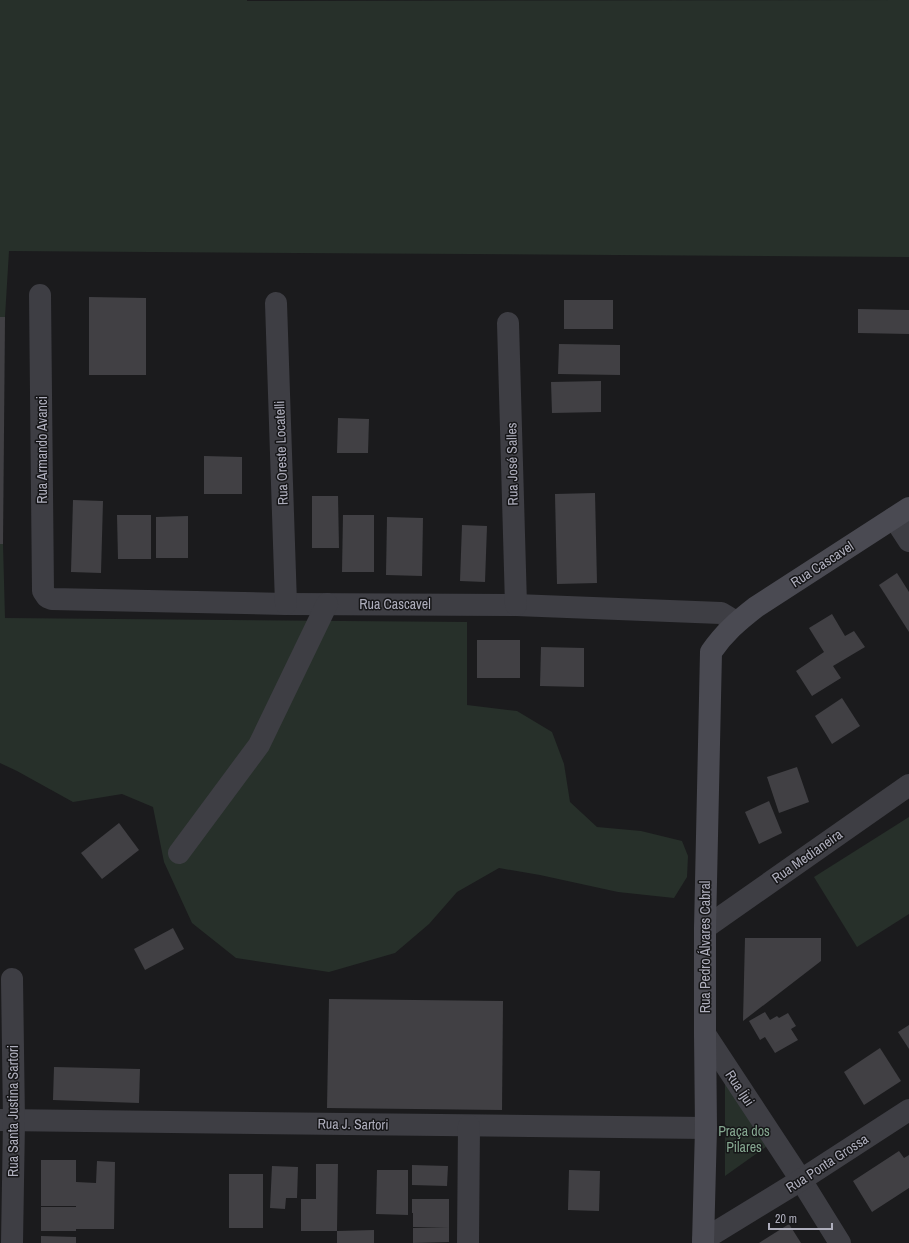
<svg xmlns="http://www.w3.org/2000/svg" width="909" height="1243" viewBox="0 0 909 1243" font-family="'Archivo Narrow',sans-serif">
<style>
.green{fill:#27302a}
.building{fill:#414044}
.lines{fill:none;stroke-linecap:round;stroke-linejoin:round}
.street{stroke:#3e3e44;stroke-width:22}
.secondary{stroke:#4a4a52;stroke-width:22}
.labels{text-anchor:middle;stroke-width:3;stroke-linejoin:round;paint-order:stroke}
.street-label{font-size:14px;fill:#aeaebc;stroke:#161618}
.park-label{font-size:14px;fill:#85a790;stroke:#161618}
</style>
<rect width="100%" height="100%" fill="#1b1b1d"/>
<g class="green">
<path d="M 0,0 L 247,0 L 247,1 L 909,0 L 909,257 L 9,251 L 5,317 L 0,317 Z"/>
<path d="M 0,544 L 3,544 L 5,618 L 467,622 L 467,705 L 517,711 L 552,732 L 564,764 L 570,802 L 597,827 L 641,831 L 682,841 L 688,856 L 687,877 L 674,898 L 618,892 L 540,875 L 499,868 L 457,892 L 429,924 L 395,953 L 329,972 L 236,958 L 192,923 L 164,862 L 153,807 L 122,794 L 73,802 L 17,771 L 0,763 Z"/>
<path d="M 909,817 L 909,914 L 857,947 L 814,877 Z"/>
<path d="M 725,1077 L 770,1144 L 725,1176 Z"/>
</g>
<g class="building">
<path d="M 89,297 L 146,298 L 146,375 L 89,375 Z"/>
<rect x="564" y="300" width="49" height="29"/>
<path d="M 858,309 L 909,310 L 909,334 L 858,333 Z"/>
<path d="M 0,317 L 5,317 L 3,544 L 0,544 Z"/>
<path d="M 559,344 L 620,345 L 620,375 L 558,374 Z"/>
<path d="M 601,381 L 601,412 L 552,413 L 551,382 Z"/>
<path d="M 338,418 L 369,419 L 368,453 L 337,453 Z"/>
<path d="M 204,456 L 242,457 L 242,494 L 204,494 Z"/>
<path d="M 595,493 L 597,583 L 557,584 L 555,494 Z"/>
<path d="M 312,496 L 338,496 L 339,548 L 312,548 Z"/>
<path d="M 73,500 L 103,501 L 101,573 L 71,572 Z"/>
<path d="M 117,515 L 151,515 L 151,559 L 118,559 Z"/>
<path d="M 343,515 L 374,515 L 374,572 L 342,572 Z"/>
<path d="M 188,516 L 188,558 L 156,558 L 156,517 Z"/>
<path d="M 387,517 L 423,518 L 422,576 L 386,575 Z"/>
<path d="M 462,525 L 487,526 L 485,582 L 460,581 Z"/>
<path d="M 897,573 L 909,592 L 909,632 L 879,585 Z"/>
<path d="M 832,614 L 845,636 L 854,631 L 865,647 L 833,666 L 841,678 L 812,696 L 796,671 L 824,652 L 809,628 Z"/>
<rect x="477" y="640" width="43" height="38"/>
<path d="M 541,647 L 584,648 L 584,687 L 540,686 Z"/>
<path d="M 842,698 L 860,726 L 832,744 L 815,716 Z"/>
<path d="M 797,767 L 809,802 L 779,813 L 767,777 Z"/>
<path d="M 769,801 L 782,833 L 759,844 L 745,812 Z"/>
<path d="M 119,823 L 139,850 L 102,879 L 81,853 Z"/>
<path d="M 173,928 L 184,949 L 145,970 L 134,949 Z"/>
<path d="M 745,938 L 821,938 L 821,961 L 743,1021 Z"/>
<path d="M 329,999 L 503,1001 L 502,1110 L 327,1108 Z"/>
<path d="M 765,1012 L 770,1020 L 777,1016 L 779,1018 L 788,1013 L 796,1026 L 791,1029 L 798,1040 L 775,1053 L 765,1037 L 760,1040 L 749,1021 Z"/>
<path d="M 909,1025 L 909,1049 L 898,1032 Z"/>
<path d="M 880,1048 L 901,1081 L 864,1105 L 844,1072 Z"/>
<path d="M 54,1067 L 140,1069 L 139,1103 L 53,1100 Z"/>
<path d="M 899,1151 L 904,1158 L 909,1155 L 909,1188 L 872,1212 L 853,1181 Z"/>
<path d="M 41,1160 L 76,1160 L 76,1182 L 96,1183 L 97,1161 L 115,1162 L 114,1229 L 76,1229 L 76,1231 L 41,1231 L 41,1207 L 76,1207 L 76,1216 L 76,1206 L 41,1206 Z"/>
<path d="M 316,1164 L 338,1164 L 337,1231 L 301,1231 L 301,1199 L 316,1199 Z"/>
<path d="M 412,1165 L 448,1166 L 447,1186 L 412,1185 Z"/>
<path d="M 272,1166 L 298,1167 L 297,1198 L 286,1198 L 285,1209 L 270,1208 Z"/>
<path d="M 377,1170 L 408,1170 L 408,1215 L 376,1214 Z"/>
<path d="M 569,1170 L 600,1171 L 599,1211 L 568,1210 Z"/>
<rect x="229" y="1174" width="34" height="54"/>
<path d="M 412,1199 L 449,1199 L 449,1228 L 413,1227 L 413,1213 L 421,1213 L 412,1213 Z"/>
<path d="M 789,1224 L 801,1243 L 759,1243 Z"/>
<path d="M 413,1228 L 449,1228 L 449,1242 L 413,1243 Z"/>
<path d="M 374,1230 L 374,1243 L 337,1243 L 337,1231 Z"/>
<path d="M 41,1236 L 76,1237 L 76,1243 L 41,1243 Z"/>
</g>
<g class="lines">
<g class="street">
<path d="M 40,295 L 43,591 L 47,597 L 52,599 L 286,604 L 516,605 L 721,613 L 736,622"/>
<path d="M 276,303 L 286,604"/>
<path d="M 508,323 L 516,605"/>
<path d="M 894,518 L 909,541"/>
<path d="M 179,853 L 259,745 L 327,604"/>
<path d="M 705,928 L 909,785"/>
<path d="M 705,1034 L 801,1180 L 840,1243"/>
<path d="M 0,1120 L 706,1128"/>
<path d="M 703,1240 L 801,1180 L 909,1110"/>
<path d="M 12,1243 L 14,1121 L 12,979"/>
<path d="M 468,1243 L 469,1126"/>
</g>
<path class="secondary" d="M 703,1243 L 706,1128 L 705,1034 L 705,928 L 711,652 C 724,633 738,621 756,607 L 909,508"/>
</g>
<g class="labels">
<g class="street-label">
<text transform="translate(42 450) rotate(-90)" y="5">Rua Armando Avanci</text>
<text transform="translate(281 453) rotate(-92)" y="5">Rua Oreste Locatelli</text>
<text transform="translate(512 464) rotate(-91)" y="5">Rua José Salles</text>
<text transform="translate(822 564) rotate(-33)" y="5">Rua Cascavel</text>
<text x="395" y="609">Rua Cascavel</text>
<text transform="translate(807 856) rotate(-35)" y="5">Rua Medianeira</text>
<text transform="translate(705 947) rotate(-90)" y="5">Rua Pedro Álvares Cabral</text>
<text transform="translate(740 1088) rotate(56)" y="5">Rua Íjui</text>
<text transform="translate(13 1111) rotate(-90)" y="5">Rua Santa Justina Sartori</text>
<text transform="translate(353 1124) rotate(1)" y="5">Rua J. Sartori</text>
<text transform="translate(827 1163) rotate(-33)" y="5">Rua Ponta Grossa</text>
</g>
<g class="park-label">
<text x="744" y="1136">Praça dos<tspan x="744" dy="16">Pilares</tspan></text>
</g>
</g>
<path d="M769 1223v6h63v-6" fill="none" stroke="#aeaebc" stroke-width="2"/>
<text x="775" y="1223" font-size="12" fill="#aeaebc" stroke="#161618" stroke-width="3" paint-order="stroke">20 m</text>
</svg>
